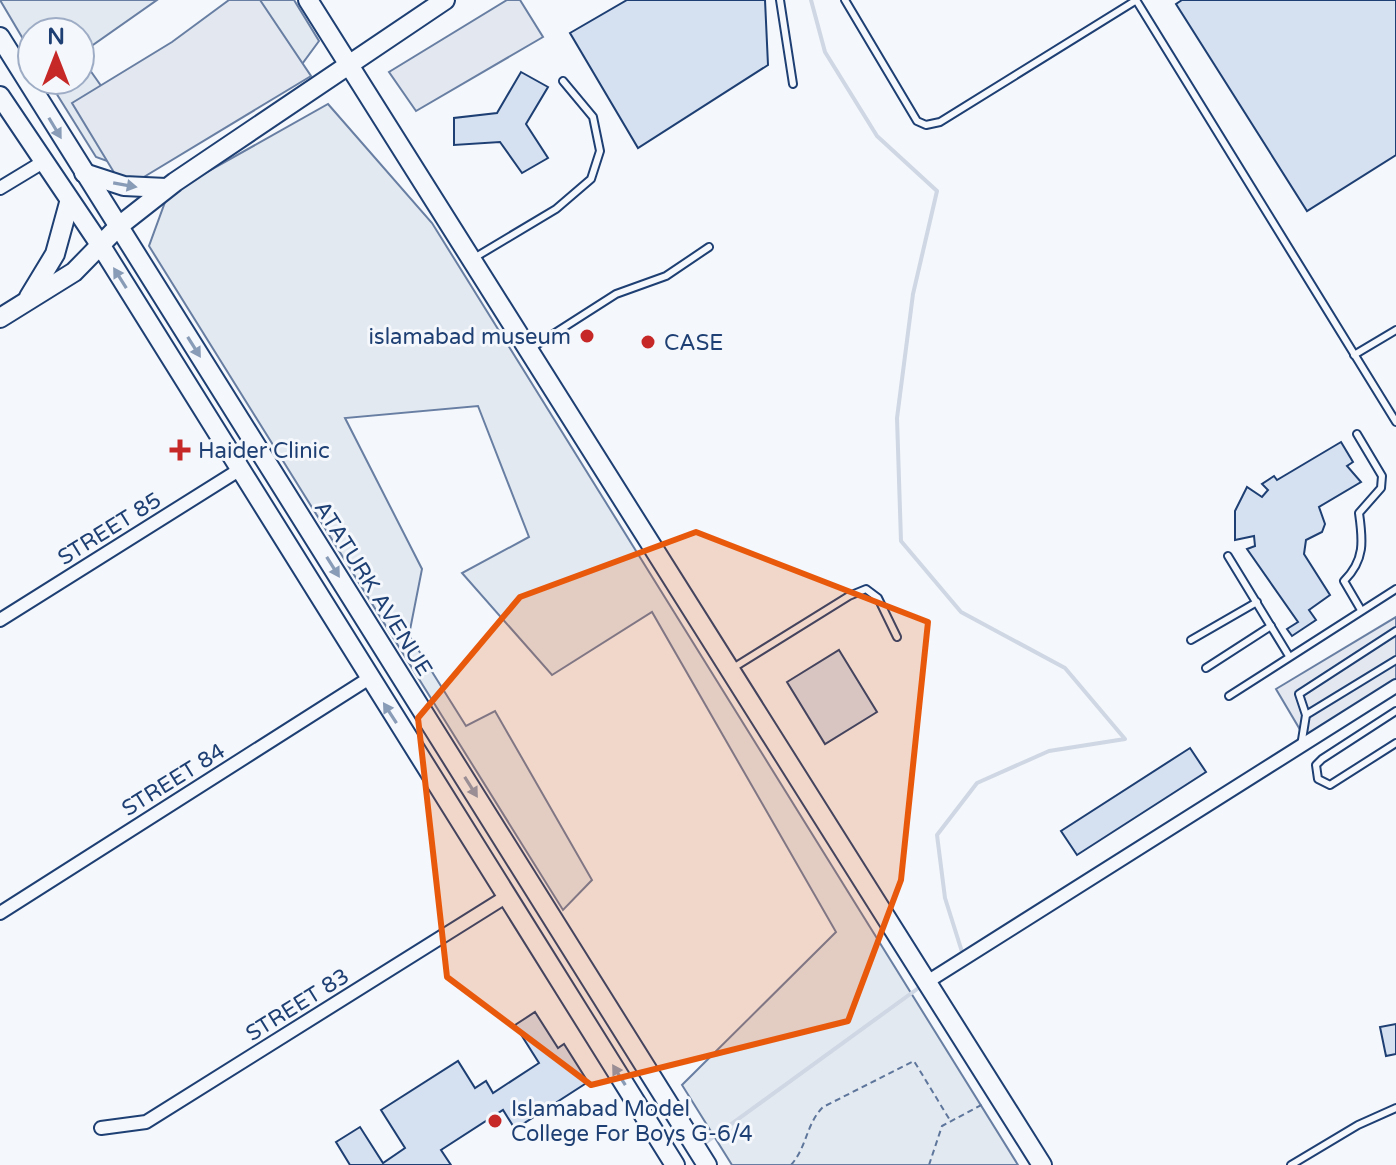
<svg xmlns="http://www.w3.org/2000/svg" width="1396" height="1165" viewBox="0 0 1396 1165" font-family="'Varela Round',sans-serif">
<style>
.green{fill:#e3e9f0;stroke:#687fa3;stroke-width:2}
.parking{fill:#e3e8f0;stroke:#687fa3;stroke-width:2}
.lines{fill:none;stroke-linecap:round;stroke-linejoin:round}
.stream{stroke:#cfd7e4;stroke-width:4}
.building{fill:#d5e0f0;stroke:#1d3f73;stroke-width:2}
.lane-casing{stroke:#1d3f73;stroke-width:10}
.street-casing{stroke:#1d3f73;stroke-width:16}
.secondary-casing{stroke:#1d3f73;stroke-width:22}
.path{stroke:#5e769c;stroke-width:2;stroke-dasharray:6 4;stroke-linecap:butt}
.lane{stroke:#f4f7fb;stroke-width:6}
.street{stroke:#f4f7fb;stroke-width:12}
.secondary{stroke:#f4f7fb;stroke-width:18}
.oneway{fill:#889bb7}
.marked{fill:#e8590c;fill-opacity:0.2;stroke:#e8590c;stroke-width:6;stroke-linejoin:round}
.poi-dot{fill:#c62828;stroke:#f4f7fb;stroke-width:3}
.labels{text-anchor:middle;stroke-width:6;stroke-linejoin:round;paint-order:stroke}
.poi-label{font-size:22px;fill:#1d3f73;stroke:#f4f7fb;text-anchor:start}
.street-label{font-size:22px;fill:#1d3f73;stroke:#f4f7fb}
</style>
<rect width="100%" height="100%" fill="#f4f7fb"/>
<g class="green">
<path d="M 0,0 L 157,0 L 80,54 L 80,32 L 32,32 L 32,54 Z"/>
<path d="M 232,0 L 294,0 L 319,41 L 291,79 Z"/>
<path d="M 80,56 L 128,124 L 118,165 L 96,157 L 48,80 L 80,80 Z"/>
<path d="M 328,104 L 432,223 L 1018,1165 L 732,1165 L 682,1085 L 836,932 L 652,612 L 552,675 L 462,573 L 529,537 L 478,406 L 345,418 L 422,569 L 409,635 L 466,726 L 495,711 L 592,880 L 563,910 L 149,246 L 168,194 Z"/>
</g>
<g class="parking">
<path d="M 229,0 L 260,0 L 311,76 L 124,189 L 72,103 L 172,42 Z"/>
<path d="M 507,0 L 520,0 L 543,37 L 416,111 L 389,72 Z"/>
<path d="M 1396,617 L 1396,683 L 1305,738 L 1276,689 Z"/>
</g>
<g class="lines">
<g class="stream">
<path d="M 811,0 L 825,52 L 877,136 L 937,191 L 913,294 L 897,418 L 901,541 L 961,612 L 1065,668 L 1125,739 L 1049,751 L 977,783 L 937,835 L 945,898 L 963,955"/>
<path d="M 701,1146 L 924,984"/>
</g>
</g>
<g class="building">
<path d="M 627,0 L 765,0 L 768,65 L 638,148 L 570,33 Z"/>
<path d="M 1182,0 L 1396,0 L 1396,155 L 1307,211 L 1176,4 Z"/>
<path d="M 521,72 L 548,87 L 526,124 L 548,158 L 522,173 L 500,142 L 454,145 L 454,118 L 497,113 Z"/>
<path d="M 1341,442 L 1353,462 L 1347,466 L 1361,482 L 1319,507 L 1325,524 L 1322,532 L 1306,540 L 1304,554 L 1330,595 L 1309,610 L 1316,620 L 1292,636 L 1287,629 L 1298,622 L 1247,549 L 1255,546 L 1254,536 L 1235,540 L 1235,511 L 1247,487 L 1262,497 L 1268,490 L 1262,484 L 1274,476 L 1277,480 Z"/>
<path d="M 839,650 L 877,712 L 825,744 L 787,682 Z"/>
<path d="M 1190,748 L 1206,772 L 1077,855 L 1061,831 Z"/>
<path d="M 535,1012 L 558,1048 L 564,1044 L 588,1082 L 515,1129 L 503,1110 L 441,1150 L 451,1165 L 350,1165 L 336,1142 L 360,1127 L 383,1163 L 405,1148 L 381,1110 L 458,1061 L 475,1088 L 486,1081 L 493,1093 L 539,1063 L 515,1025 Z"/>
<path d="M 1396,1024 L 1396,1054 L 1386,1056 L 1380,1027 Z"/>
</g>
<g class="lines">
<defs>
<g id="lane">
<path d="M 780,0 L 793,84"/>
<path d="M 845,0 L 917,121 L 926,125 L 940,122 L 1135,1"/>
<path d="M 1136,0 L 1396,422"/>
<path d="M 474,258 L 556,209 L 591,179 L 600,151 L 593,117 L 563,81"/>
<path d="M 530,349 L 616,294 L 666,276 L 709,247"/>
<path d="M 1354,355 L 1396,330"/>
<path d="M 1357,434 L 1382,476 L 1381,488 L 1359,513 C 1363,541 1365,560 1344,581 L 1361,610"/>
<path d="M 1228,556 L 1289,656"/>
<path d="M 1191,640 L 1257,602"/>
<path d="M 733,668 L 849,596 L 866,589 L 878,598 L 897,637"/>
<path d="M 1206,668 L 1271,626"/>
<path d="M 1229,696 L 1396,589"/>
<path d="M 1396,711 L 1322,759 L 1316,765 L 1318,779 L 1330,785 L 1396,743"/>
<path d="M 1306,715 L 1396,660"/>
<path d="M 1301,746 L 1306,715 L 1299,694 L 1396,631"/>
<path d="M 1291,1165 L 1358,1125 L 1396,1108"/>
</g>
<g id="street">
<path d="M 0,188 L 43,162"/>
<path d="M 0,620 L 239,470"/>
<path d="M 0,913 L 368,679"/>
<path d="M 927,982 L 1396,686"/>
<path d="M 101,1128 L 146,1122 L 507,896"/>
</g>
<g id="secondary">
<path d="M 308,0 L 1042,1165"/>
<path d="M 0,37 L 707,1165"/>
<path d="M 0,96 L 101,246 L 675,1165"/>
<path d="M 84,173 L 124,186 L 166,188"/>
<path d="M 29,297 L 55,254 L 69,203"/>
<path d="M 0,318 L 74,272 L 119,226 L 175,182 L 445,0"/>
</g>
</defs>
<use href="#lane" class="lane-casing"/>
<use href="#street" class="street-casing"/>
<use href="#secondary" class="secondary-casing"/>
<g class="path">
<path d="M 791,1165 C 807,1147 806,1124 823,1107 L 914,1061 L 951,1122"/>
<path d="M 929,1165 L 942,1126 L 985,1103"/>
</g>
<use href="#lane" class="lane"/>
<use href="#street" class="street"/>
<use href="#secondary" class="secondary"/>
</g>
<defs><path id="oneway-solid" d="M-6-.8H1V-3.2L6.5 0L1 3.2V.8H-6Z" transform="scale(2)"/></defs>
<g class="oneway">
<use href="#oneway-solid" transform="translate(55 128) rotate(59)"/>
<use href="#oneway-solid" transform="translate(125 185) rotate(10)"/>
<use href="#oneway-solid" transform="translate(120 278) rotate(-122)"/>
<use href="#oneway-solid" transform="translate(194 347) rotate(58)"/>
<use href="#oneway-solid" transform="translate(333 567) rotate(58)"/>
<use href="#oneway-solid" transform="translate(390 713) rotate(-123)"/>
<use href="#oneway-solid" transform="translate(471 787) rotate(58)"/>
<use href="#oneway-solid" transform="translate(619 1075) rotate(-122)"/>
</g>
<path class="marked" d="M 696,532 L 928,622 L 901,880 L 848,1021 L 591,1085 L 447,977 L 418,718 L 520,597 Z"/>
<g class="poi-dot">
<circle cx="587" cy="336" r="8"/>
<circle cx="648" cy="342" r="8"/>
<path d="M176 438h8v8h8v8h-8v8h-8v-8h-8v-8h8z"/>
<circle cx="495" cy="1121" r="8"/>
</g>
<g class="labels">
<g class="poi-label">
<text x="571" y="344" text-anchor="end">islamabad museum</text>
<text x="664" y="350">CASE</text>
<text x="198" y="458">Haider Clinic</text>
<text x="511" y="1116">Islamabad Model<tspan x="511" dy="25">College For Boys G-6/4</tspan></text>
</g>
<g class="street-label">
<text transform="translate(109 528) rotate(-32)" y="8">STREET 85</text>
<text transform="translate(374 588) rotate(58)" y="8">ATATURK AVENUE</text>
<text transform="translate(173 779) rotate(-32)" y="8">STREET 84</text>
<text transform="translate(297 1004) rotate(-32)" y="8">STREET 83</text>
</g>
</g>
<g transform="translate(56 56)"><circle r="38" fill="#f4f7fb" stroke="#9eadc5" stroke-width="2"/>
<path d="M0-6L14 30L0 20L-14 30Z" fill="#c62828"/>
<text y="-12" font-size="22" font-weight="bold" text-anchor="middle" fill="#1d3f73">N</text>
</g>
</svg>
